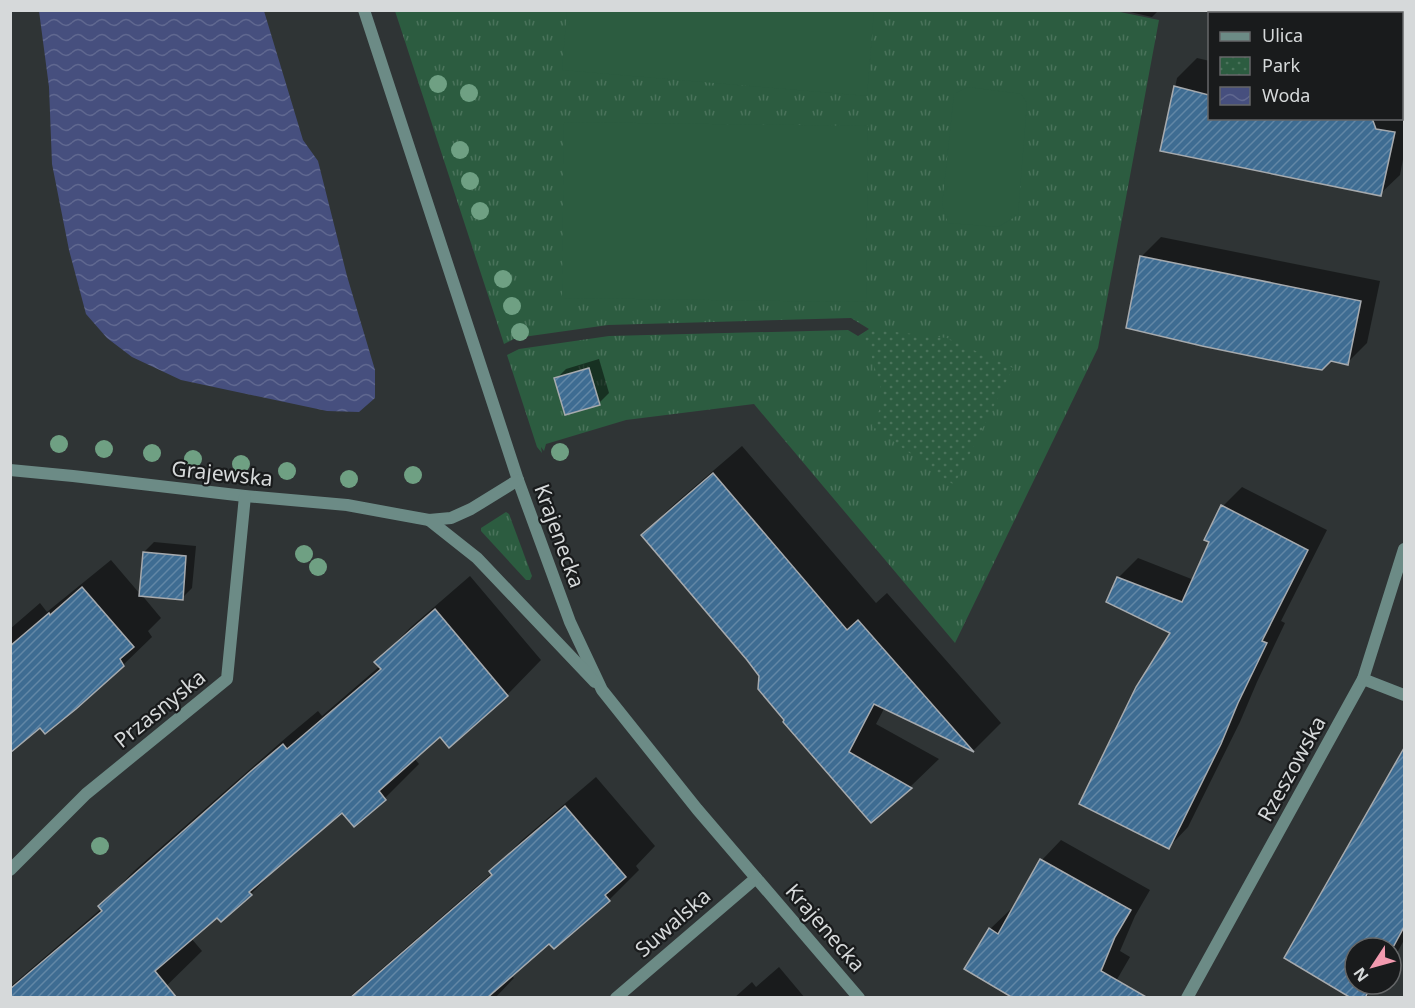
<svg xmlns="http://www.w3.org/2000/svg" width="1415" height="1008" viewBox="0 0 1415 1008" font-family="'Noto Sans',sans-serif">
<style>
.grass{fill:url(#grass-tufts)}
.park{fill:url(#park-dots)}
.pitch{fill:#2c5c40}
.water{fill:url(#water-waves)}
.shadow{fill:#0007}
.building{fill:url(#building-hatch);stroke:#a6aaae;stroke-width:1.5}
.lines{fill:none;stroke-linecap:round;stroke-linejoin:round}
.service{stroke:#6c8b86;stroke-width:12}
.minor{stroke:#6c8b86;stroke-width:12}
.tree{fill:#6fa083}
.labels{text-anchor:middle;stroke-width:4.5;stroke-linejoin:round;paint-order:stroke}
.street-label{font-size:21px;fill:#d6d9da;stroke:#191b1c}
</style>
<defs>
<pattern id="grass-tufts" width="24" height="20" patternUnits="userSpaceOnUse" patternTransform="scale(1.5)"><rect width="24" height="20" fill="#2c5c40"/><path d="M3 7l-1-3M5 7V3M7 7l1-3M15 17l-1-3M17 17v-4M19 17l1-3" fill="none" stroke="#4a735b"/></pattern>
<pattern id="park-dots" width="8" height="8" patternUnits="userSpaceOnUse" patternTransform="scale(1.5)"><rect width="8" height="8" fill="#2c5c40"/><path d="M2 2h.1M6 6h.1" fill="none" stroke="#4a735b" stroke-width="1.8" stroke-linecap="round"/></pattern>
<pattern id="water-waves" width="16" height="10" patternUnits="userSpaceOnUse" patternTransform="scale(1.5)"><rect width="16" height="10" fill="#464f7e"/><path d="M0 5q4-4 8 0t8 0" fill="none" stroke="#606890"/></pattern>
<pattern id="building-hatch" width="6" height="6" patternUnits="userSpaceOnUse" patternTransform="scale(1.5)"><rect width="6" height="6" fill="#3e6c92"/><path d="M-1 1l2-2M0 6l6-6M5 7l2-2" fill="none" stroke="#6287a6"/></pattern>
</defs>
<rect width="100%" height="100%" fill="#2f3435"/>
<g class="grass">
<path d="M 1120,10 L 1120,12 L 1159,20 L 1098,348 L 955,643 L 754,404 L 626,420 L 546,444 L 544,451 L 541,447 L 542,453 L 537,447 L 507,355 L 519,349 L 609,336 L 848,330 L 858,336 L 869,329 L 851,318 L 608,325 L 516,338 L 504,344 L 395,11 Z"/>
<path d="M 506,512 L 509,514 L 532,576 L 530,580 L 526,580 L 481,531 L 481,528 Z"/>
</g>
<path class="park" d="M 870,329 L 947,338 L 1013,368 L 954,485 L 872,426 L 884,400 L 869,347 L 858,337 Z"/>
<g class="pitch">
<path d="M 567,11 L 874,11 L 867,96 L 562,70 Z"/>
<path d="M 968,87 L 1021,94 L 1027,103 L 1018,215 L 998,227 L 948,223 L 942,205 L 954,94 Z"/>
<path d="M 564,122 L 868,126 L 866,302 L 562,298 Z"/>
</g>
<path class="water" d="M 39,11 L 264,11 L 303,140 L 318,161 L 347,276 L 375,370 L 375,398 L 359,412 L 327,411 L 181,380 L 132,357 L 107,338 L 86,314 L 69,250 L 52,164 L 49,87 Z"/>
<g class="shadow">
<path d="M 1121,10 L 1159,10 L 1152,17 Z"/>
<path d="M 1304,10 L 1404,10 L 1404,53 L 1402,52 L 1402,14 L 1303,14 Z"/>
<path d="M 1197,58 L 1210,61 L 1210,118 L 1402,118 L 1402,110 L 1404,111 L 1404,154 L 1400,175 L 1380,194 L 1162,149 L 1177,78 Z"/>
<path d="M 1161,237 L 1380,281 L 1367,343 L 1347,363 L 1330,359 L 1141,257 Z"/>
<path d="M 599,359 L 609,393 L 599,403 L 556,379 L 566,369 Z"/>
<path d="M 742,446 L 876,603 L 887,593 L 1001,723 L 974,750 L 885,707 L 876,724 L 939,759 L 911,786 L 871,820 L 786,720 L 760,675 L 643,535 L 671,507 Z"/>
<path d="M 1242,487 L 1327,530 L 1281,621 L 1285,623 L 1257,682 L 1240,722 L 1188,827 L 1169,847 L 1172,632 L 1108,601 L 1119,577 L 1138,558 L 1194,580 L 1211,542 L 1223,506 Z"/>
<path d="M 154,542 L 196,546 L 192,588 L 182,598 L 141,594 L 161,618 L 148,631 L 152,637 L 123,665 L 45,732 L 40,726 L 10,751 L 10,629 L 40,603 L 47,612 L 111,560 L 140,594 L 144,552 Z"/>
<path d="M 470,576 L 541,660 L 507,695 L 440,735 L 414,758 L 419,764 L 385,798 L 342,811 L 285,859 L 251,894 L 217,915 L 191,938 L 202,951 L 154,998 L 10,998 L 10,987 L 102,908 L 100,906 L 134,871 L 288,736 L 318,711 L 322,716 L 380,666 L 376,662 L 411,627 Z"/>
<path d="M 1404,762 L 1404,940 L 1391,964 L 1391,948 L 1355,948 L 1355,984 L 1379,984 L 1365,998 L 1286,958 L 1390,777 Z"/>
<path d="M 596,777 L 655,846 L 636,866 L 639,870 L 609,900 L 549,942 L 511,975 L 514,978 L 495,998 L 348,998 L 492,873 L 491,871 L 521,841 Z"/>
<path d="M 1061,840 L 1150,890 L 1135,916 L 1120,951 L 1130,957 L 1112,988 L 1102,998 L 990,929 L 1010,910 L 1012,911 L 1042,860 Z"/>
<path d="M 779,967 L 805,998 L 734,998 L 752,982 L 756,987 Z"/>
</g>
<g class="building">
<path d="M 1174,86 L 1209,95 L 1209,118 L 1372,118 L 1376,129 L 1395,132 L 1381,196 L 1160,151 Z"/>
<path d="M 1140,256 L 1361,301 L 1348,365 L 1331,361 L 1322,370 L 1304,367 L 1202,346 L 1126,328 Z"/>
<path d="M 589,368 L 600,405 L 565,415 L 554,378 Z"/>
<path d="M 713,473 L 847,630 L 858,620 L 974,752 L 874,704 L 849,752 L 912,788 L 871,823 L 783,722 L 784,720 L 758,689 L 759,676 L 747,660 L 641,535 Z"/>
<path d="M 1221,505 L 1308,550 L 1262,641 L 1267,643 L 1238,703 L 1221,744 L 1169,849 L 1079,804 L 1136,687 L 1170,633 L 1106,602 L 1117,577 L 1182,602 L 1209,542 L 1204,540 Z"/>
<path d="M 143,552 L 186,556 L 183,600 L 139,596 Z"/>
<path d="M 82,587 L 134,647 L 120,659 L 124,666 L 76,709 L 45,734 L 40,728 L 10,753 L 10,646 L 49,613 L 50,615 Z"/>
<path d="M 435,609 L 508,696 L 449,748 L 440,737 L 379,791 L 386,800 L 354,827 L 342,813 L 249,892 L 252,895 L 221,922 L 217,918 L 155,971 L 177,998 L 10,998 L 10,989 L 102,911 L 98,906 L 251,771 L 283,744 L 287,749 L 381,669 L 374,662 Z"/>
<path d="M 1404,748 L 1404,927 L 1391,951 L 1391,948 L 1355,948 L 1355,984 L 1372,984 L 1365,998 L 1351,998 L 1284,958 Z"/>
<path d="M 565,806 L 626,877 L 605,895 L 610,901 L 554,949 L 549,944 L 487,998 L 350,998 L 492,875 L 489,871 Z"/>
<path d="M 1040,859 L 1131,910 L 1115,937 L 1101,971 L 1148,998 L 1013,998 L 964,969 L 989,928 L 998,934 Z"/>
</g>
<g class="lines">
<path class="service" d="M 1229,14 L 1230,10"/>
<g class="minor">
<path d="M 364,10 L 518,480 L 570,622 L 602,690 L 697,809 L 859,998"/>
<path d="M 10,470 L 73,476 L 245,496 L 347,505 L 429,520 L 451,518 L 471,509 L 518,480"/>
<path d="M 429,520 L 477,558 L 595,682"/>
<path d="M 1363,679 L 1404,695"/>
<path d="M 10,870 L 86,794 L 227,679 L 245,496"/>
<path d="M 616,998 L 756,878"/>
<path d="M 1187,998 L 1363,679 L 1404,549"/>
</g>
</g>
<g class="tree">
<circle cx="438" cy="84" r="9"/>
<circle cx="469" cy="93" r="9"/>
<circle cx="460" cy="150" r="9"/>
<circle cx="470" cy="181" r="9"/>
<circle cx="480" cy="211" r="9"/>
<circle cx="503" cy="279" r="9"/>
<circle cx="512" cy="306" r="9"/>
<circle cx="520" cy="332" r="9"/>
<circle cx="59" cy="444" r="9"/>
<circle cx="104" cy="449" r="9"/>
<circle cx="560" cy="452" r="9"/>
<circle cx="152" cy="453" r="9"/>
<circle cx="193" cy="459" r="9"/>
<circle cx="241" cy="464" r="9"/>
<circle cx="287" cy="471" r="9"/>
<circle cx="413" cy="475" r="9"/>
<circle cx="349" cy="479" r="9"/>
<circle cx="304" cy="554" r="9"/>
<circle cx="318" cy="567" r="9"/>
<circle cx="100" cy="846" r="9"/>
</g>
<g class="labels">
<g class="street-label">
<text transform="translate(222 474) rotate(6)" y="7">Grajewska</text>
<text transform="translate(559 536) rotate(70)" y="7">Krajenecka</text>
<text transform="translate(160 709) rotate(-39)" y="7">Przasnyska</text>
<text transform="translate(1292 769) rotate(-61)" y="7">Rzeszowska</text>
<text transform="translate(673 923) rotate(-41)" y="7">Suwalska</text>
<text transform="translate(825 928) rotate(49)" y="7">Krajenecka</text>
</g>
</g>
<rect width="1415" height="1008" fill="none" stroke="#d6d9da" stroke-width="24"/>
<rect x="1208" y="12" width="195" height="108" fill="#191b1c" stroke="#656768" stroke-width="1.5"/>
<rect x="1220" y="32" width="30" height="9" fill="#6c8b86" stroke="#656768" stroke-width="1.5"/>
<text x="1262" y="42" font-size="18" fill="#d6d9da">Ulica</text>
<rect x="1220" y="57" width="30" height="18" fill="url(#park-dots)" stroke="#656768" stroke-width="1.5"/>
<text x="1262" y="72" font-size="18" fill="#d6d9da">Park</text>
<rect x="1220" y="87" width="30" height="18" fill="url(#water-waves)" stroke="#656768" stroke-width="1.5"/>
<text x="1262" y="102" font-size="18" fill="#d6d9da">Woda</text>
<g transform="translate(1373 966) rotate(234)"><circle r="28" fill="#191b1c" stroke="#656768" stroke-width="1.5"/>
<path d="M0-4.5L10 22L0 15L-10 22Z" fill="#f29aaf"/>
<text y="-9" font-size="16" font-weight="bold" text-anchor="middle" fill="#d6d9da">N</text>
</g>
</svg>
